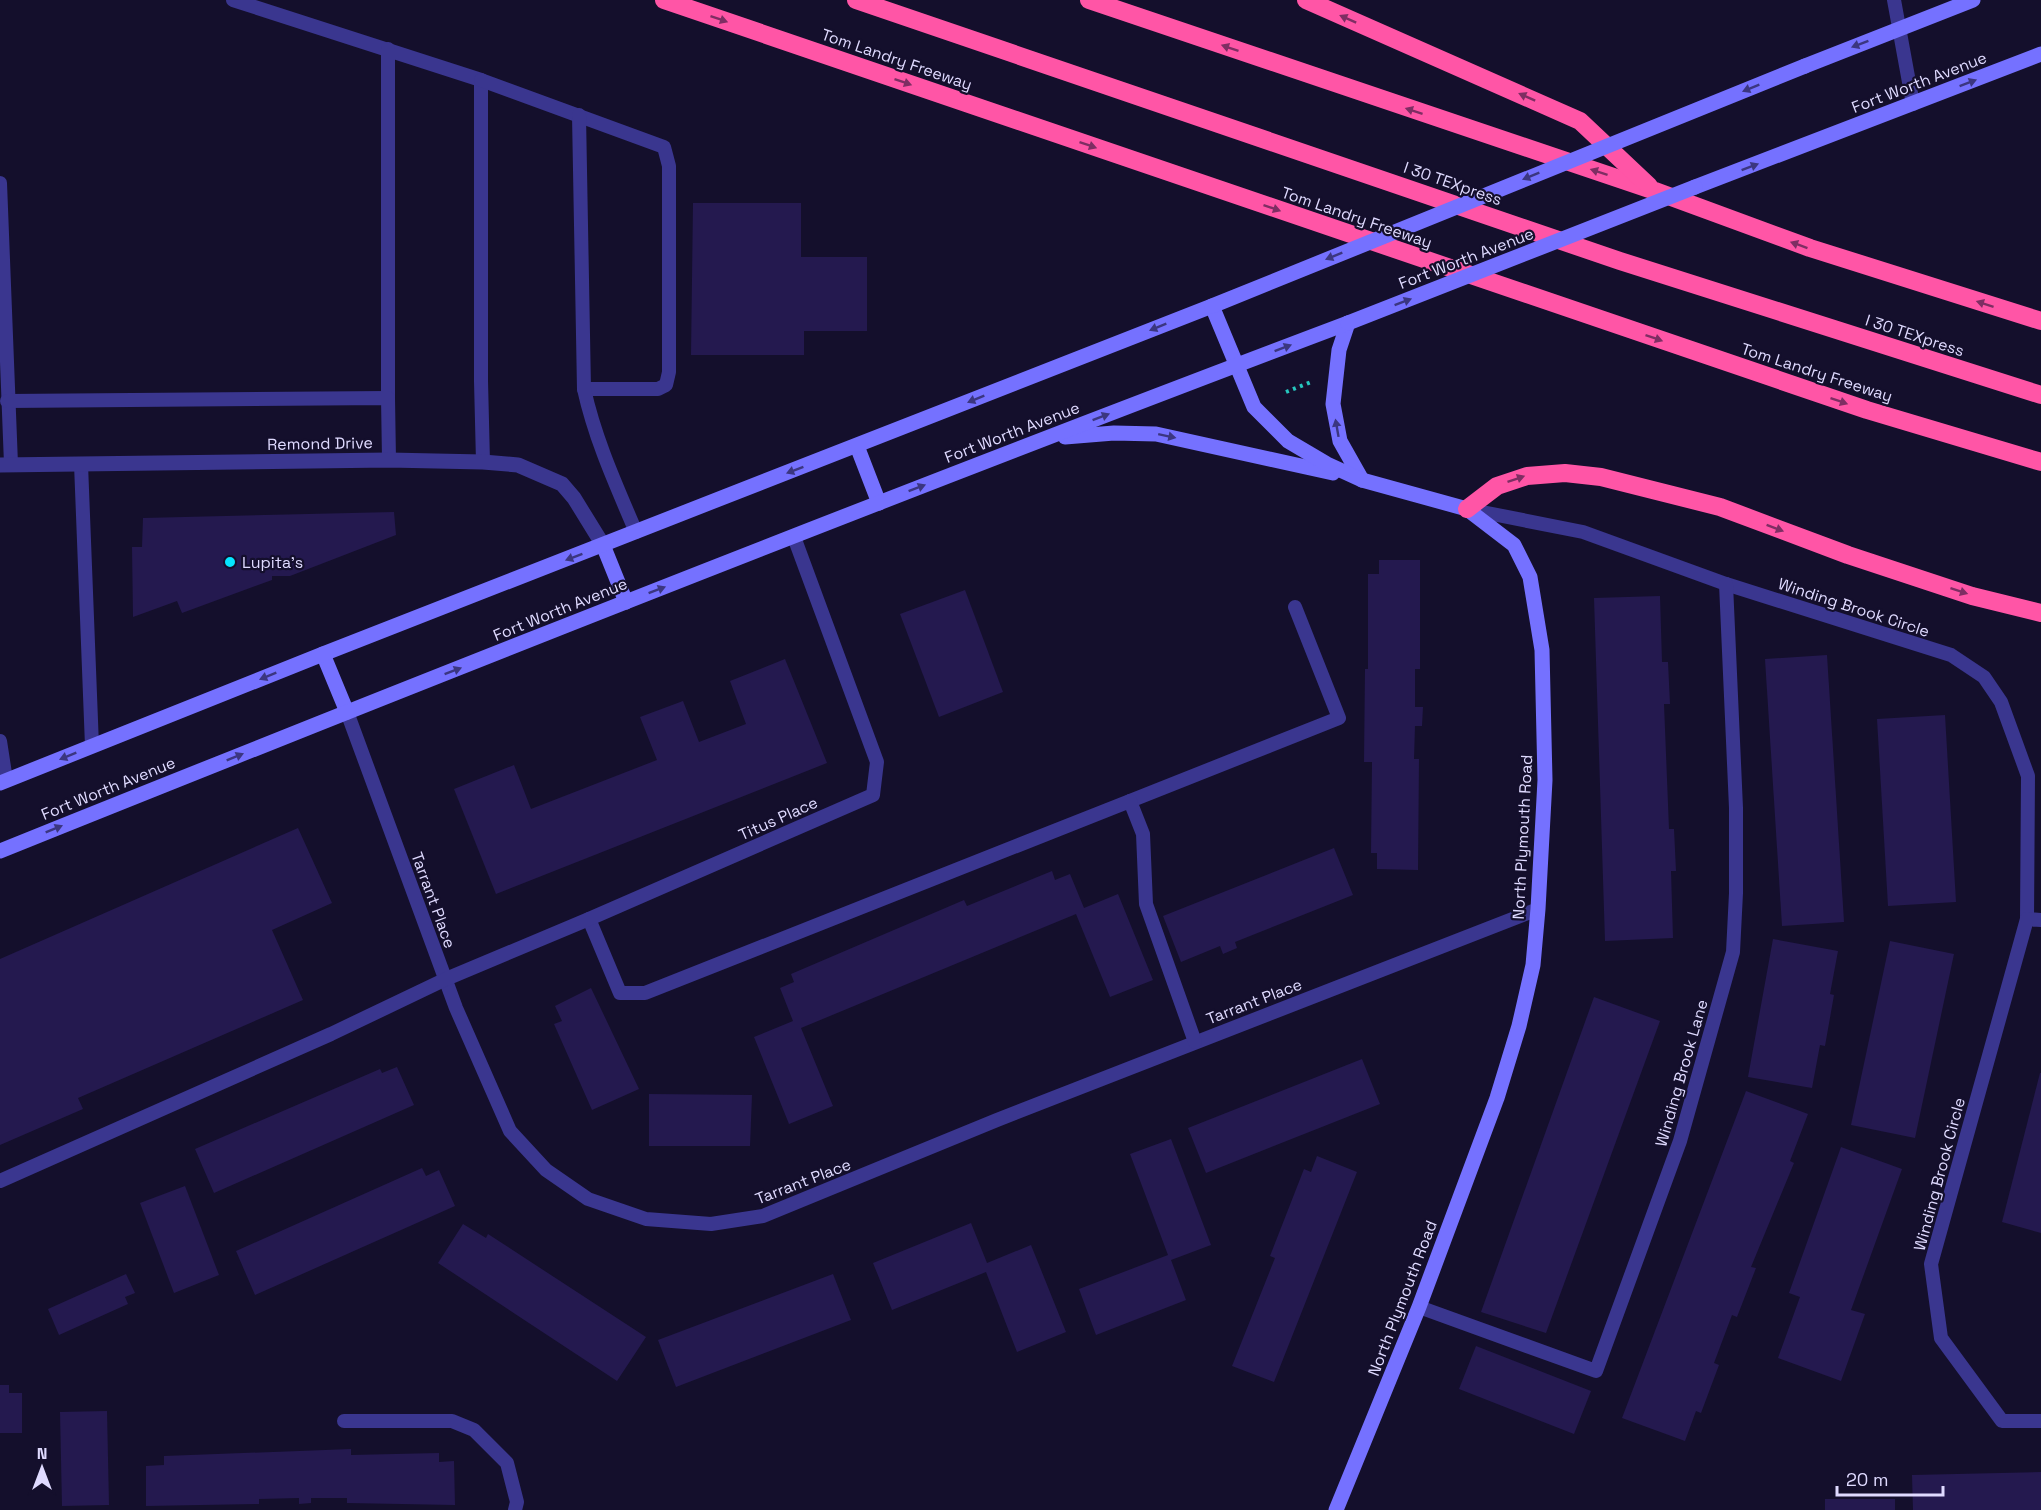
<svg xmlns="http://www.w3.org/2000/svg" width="2041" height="1510" viewBox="0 0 2041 1510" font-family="'Space Grotesk',sans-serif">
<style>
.building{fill:#24194f}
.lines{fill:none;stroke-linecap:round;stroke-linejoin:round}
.path{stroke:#26c7be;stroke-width:4;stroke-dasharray:3 4.5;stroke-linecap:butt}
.lane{stroke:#3a368f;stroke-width:14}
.street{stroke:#3a368f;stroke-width:15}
.secondary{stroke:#7571ff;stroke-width:15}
.highway{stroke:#ff55a6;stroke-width:18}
.secondary-bridge{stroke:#7571ff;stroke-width:15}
.oneway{fill:#7e2e63}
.oneway2{fill:#3b3680}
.poi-dot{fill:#06e5ff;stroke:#140f2c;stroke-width:2}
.labels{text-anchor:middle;stroke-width:4.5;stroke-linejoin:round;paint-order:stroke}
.street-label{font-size:16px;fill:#dfdaff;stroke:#140f2c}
.poi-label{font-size:16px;fill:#dfdaff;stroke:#140f2c;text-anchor:start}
</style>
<rect width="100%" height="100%" fill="#140f2c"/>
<g class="building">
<path d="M 693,203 L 801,203 L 801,257 L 867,257 L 867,331 L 804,331 L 804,355 L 691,355 Z"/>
<path d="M 394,512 L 396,535 L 290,576 L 272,576 L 272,580 L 182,613 L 177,601 L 133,617 L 132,547 L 142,547 L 143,518 Z"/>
<path d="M 1379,560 L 1420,560 L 1420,669 L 1415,669 L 1415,707 L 1423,707 L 1422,726 L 1415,726 L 1414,759 L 1419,759 L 1418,870 L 1377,869 L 1377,853 L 1371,853 L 1372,762 L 1364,762 L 1365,669 L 1368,669 L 1368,574 L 1379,574 Z"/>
<path d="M 965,590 L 1003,692 L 939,717 L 900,614 Z"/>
<path d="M 1660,596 L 1662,662 L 1668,662 L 1670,704 L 1664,704 L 1669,829 L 1674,829 L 1676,871 L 1671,871 L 1673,938 L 1605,941 L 1594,598 Z"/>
<path d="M 1827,655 L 1844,922 L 1782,926 L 1765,659 Z"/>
<path d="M 785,659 L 827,763 L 496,894 L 454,789 L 514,765 L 531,809 L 657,760 L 640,717 L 683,701 L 699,742 L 746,724 L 730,681 Z"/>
<path d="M 1945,715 L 1956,902 L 1888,906 L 1877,719 Z"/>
<path d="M 298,828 L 332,903 L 272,930 L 303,1000 L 78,1098 L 83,1109 L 0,1145 L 0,959 Z"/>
<path d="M 1334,848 L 1353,895 L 1235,942 L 1237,948 L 1223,954 L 1220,946 L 1181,962 L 1163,916 Z"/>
<path d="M 1052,871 L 1055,880 L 1070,874 L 1084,908 L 1118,894 L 1153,980 L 1110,997 L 1076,914 L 801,1028 L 833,1106 L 789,1124 L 754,1037 L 793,1021 L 780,988 L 794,982 L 791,974 L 964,900 L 967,906 Z"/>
<path d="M 1773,939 L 1838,951 L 1830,994 L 1834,995 L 1825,1046 L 1820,1045 L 1812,1088 L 1748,1077 Z"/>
<path d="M 1890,941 L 1954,954 L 1915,1138 L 1851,1125 Z"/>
<path d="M 591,988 L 639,1089 L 592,1110 L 554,1024 L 562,1021 L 555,1006 Z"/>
<path d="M 1594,997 L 1660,1021 L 1546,1333 L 1481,1312 Z"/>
<path d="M 1362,1059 L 1380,1104 L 1206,1173 L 1188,1128 Z"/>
<path d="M 397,1067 L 414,1105 L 214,1193 L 195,1149 L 380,1069 L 382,1073 Z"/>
<path d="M 2040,1073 L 2041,1073 L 2041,1233 L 2002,1222 Z"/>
<path d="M 1746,1091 L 1808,1114 L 1790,1161 L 1794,1163 L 1751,1267 L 1756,1268 L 1737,1317 L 1732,1315 L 1714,1363 L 1719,1365 L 1701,1413 L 1696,1411 L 1685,1441 L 1622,1418 Z"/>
<path d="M 649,1094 L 752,1095 L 750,1146 L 649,1146 Z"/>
<path d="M 1171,1139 L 1211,1245 L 1171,1260 L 1186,1300 L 1096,1335 L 1079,1289 L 1168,1255 L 1130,1154 Z"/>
<path d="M 1841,1147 L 1902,1169 L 1851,1310 L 1865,1314 L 1841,1381 L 1778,1358 L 1800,1297 L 1789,1293 Z"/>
<path d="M 1317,1156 L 1357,1172 L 1274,1382 L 1232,1366 L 1275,1258 L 1270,1256 L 1304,1169 L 1311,1172 Z"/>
<path d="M 422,1168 L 426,1176 L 439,1170 L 455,1206 L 255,1295 L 236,1251 Z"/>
<path d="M 185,1186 L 219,1275 L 174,1293 L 140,1203 Z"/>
<path d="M 971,1223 L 987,1263 L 1031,1245 L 1066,1332 L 1017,1352 L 986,1272 L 892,1310 L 873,1263 Z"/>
<path d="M 463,1224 L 486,1238 L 488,1234 L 646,1337 L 617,1381 L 438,1263 Z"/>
<path d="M 126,1274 L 135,1293 L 125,1297 L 128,1304 L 59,1335 L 48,1309 Z"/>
<path d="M 833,1274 L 851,1320 L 676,1387 L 658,1340 Z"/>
<path d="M 1476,1346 L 1591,1391 L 1574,1434 L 1459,1389 Z"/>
<path d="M 0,1385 L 9,1385 L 9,1393 L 22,1393 L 22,1433 L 0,1433 Z"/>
<path d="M 107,1411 L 109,1505 L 62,1506 L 60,1412 Z"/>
<path d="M 351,1449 L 351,1455 L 439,1453 L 439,1462 L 454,1461 L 455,1505 L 347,1503 L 347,1498 L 311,1498 L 311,1503 L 299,1504 L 299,1498 L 259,1499 L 259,1504 L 146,1506 L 146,1466 L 164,1465 L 164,1456 Z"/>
<path d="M 2041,1472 L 2041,1510 L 1913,1510 L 1912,1475 Z"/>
<rect x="1825" y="1499" width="70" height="11"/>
</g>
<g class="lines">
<path class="path" d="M 1286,392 L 1311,382"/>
<g class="lane">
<path d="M 233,0 L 481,80 L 481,381 L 483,462"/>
<path d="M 1894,0 L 1913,104"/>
<path d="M 388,49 L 388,398"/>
<path d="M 481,80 L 664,147 L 669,166 L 669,372 L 666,385 L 658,389 L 584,389"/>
<path d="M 579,115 L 584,389 C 595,439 616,485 636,532"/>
<path d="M 0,183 L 11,464"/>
<path d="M 7,401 L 388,398 L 389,460"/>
<path d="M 81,464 L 92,746"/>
<path d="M 1467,509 L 1583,532 L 1726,584 L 1951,655 L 1984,677 L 2001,702 L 2028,776 L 2027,919"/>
<path d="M 347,712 L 456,1008 L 510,1131 L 546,1170 L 588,1199 L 646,1219 L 711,1224 L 763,1216 L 997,1120 L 1538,909"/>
<path d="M 0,741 L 6,780"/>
<path d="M 1130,801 L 1339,718 L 1295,607"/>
<path d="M 589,919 L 620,993 L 645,993 L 1130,801 L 1143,834 L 1146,904 L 1195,1042"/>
<path d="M 2041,920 L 2027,919 L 1931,1264 L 1941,1338 L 2002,1421 L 2041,1421"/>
<path d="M 0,1181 L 331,1034 L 446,979 L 589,919 L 873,795 L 877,762 L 794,537"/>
<path d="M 1419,1307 L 1596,1371 L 1680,1141 L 1733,952 L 1736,893 L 1736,808 L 1726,584"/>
<path d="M 344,1421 L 452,1421 L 474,1430 L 507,1463 L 517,1502 L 515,1510"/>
</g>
<path class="street" d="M 0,465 L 389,460 L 483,462 L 518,465 L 562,484 L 574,498 L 603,545"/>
<g class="secondary">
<path d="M 1805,66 L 1973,0"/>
<path d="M 1695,187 L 2041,54"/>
<path d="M 1348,323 L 1339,350 L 1333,404 L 1340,441 L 1362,480"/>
<path d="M 1065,437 L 1114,433 L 1156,434 L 1333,473"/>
<path d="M 857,446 L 879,503"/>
<path d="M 603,545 L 626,602"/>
<path d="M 323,654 L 347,712"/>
<path d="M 0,783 L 323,654 L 1212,306 L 1254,407 L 1288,441 L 1327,464 L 1362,480 L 1467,509 L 1514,545 L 1530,577 L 1542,650 L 1545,780 L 1538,909 L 1533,965 L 1519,1026 L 1497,1098 L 1419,1307 L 1336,1510"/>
<path d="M 0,851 C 448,671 897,493 1348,323"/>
</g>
<g class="highway">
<path d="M 664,0 L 1867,410 L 2041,462"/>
<path d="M 856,0 L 1620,261 L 2041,395"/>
<path d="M 1089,0 L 1655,191 L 1810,248 L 2041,321"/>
<path d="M 1306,0 L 1580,121 L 1649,186"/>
<path d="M 1467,509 L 1497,486 L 1527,476 L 1565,473 L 1601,477 L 1720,507 L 1848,555 L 1972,596 L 2041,613"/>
</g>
<g class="secondary-bridge">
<path d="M 1212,306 L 1805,66"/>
<path d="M 1348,323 L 1695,187"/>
</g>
</g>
<defs><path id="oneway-solid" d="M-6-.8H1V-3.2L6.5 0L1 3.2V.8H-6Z" transform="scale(1.5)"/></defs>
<g class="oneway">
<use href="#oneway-solid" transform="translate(719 19) rotate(19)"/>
<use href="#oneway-solid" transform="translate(1348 19) rotate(-156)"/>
<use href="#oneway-solid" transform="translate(1230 48) rotate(-161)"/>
<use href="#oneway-solid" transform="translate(903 82) rotate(19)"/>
<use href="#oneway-solid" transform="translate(1527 97) rotate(-156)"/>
<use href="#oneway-solid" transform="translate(1414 111) rotate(-162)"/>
<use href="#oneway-solid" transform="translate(1088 145) rotate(19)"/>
<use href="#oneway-solid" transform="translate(1599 172) rotate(-162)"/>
<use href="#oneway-solid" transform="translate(1272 208) rotate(19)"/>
<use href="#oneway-solid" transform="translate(1799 245) rotate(-160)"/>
<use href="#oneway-solid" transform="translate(1985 304) rotate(-162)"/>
<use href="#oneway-solid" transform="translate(1654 338) rotate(19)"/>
<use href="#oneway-solid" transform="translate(1839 401) rotate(19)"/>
<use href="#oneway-solid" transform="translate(1516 479) rotate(-19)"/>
<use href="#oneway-solid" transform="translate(1775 528) rotate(21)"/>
<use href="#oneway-solid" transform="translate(1959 591) rotate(18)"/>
</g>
<g class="oneway2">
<use href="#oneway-solid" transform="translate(1860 44) rotate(159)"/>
<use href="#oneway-solid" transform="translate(1968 83) rotate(-21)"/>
<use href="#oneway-solid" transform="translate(1751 88) rotate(158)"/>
<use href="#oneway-solid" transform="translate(1750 167) rotate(-21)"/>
<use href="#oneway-solid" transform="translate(1531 176) rotate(158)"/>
<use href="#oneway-solid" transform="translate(1334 256) rotate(158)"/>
<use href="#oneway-solid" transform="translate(1403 302) rotate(-21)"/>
<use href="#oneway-solid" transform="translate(1158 327) rotate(158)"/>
<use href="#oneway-solid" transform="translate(1283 348) rotate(-21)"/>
<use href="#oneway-solid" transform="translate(976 399) rotate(158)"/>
<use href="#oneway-solid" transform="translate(1101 417) rotate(-21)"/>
<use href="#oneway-solid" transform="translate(1337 428) rotate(-100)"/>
<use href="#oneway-solid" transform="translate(1167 436) rotate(12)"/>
<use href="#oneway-solid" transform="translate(795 470) rotate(159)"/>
<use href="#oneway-solid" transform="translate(917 488) rotate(-21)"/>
<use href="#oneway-solid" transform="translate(574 557) rotate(159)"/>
<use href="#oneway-solid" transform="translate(657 590) rotate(-21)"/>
<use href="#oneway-solid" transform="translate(453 671) rotate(-21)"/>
<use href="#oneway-solid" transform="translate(268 676) rotate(158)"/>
<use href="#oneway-solid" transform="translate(68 756) rotate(158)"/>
<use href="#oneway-solid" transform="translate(235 757) rotate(-22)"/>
<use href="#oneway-solid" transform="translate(54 829) rotate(-22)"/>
</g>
<circle class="poi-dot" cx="230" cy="562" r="6"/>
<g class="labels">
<g class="street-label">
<text transform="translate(897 59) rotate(19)" y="6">Tom Landry Freeway</text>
<text transform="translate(1919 82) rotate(-21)" y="6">Fort Worth Avenue</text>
<text transform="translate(1453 183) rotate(19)" y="6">I 30 TEXpress</text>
<text transform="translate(1357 217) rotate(19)" y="6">Tom Landry Freeway</text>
<text transform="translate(1466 258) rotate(-21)" y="6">Fort Worth Avenue</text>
<text transform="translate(1915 335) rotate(18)" y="6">I 30 TEXpress</text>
<text transform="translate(1817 372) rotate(18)" y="6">Tom Landry Freeway</text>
<text transform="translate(1012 432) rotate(-21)" y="6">Fort Worth Avenue</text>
<text transform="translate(320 443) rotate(-1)" y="6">Remond Drive</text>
<text transform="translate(1854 607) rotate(18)" y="6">Winding Brook Circle</text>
<text transform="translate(560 609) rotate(-22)" y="6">Fort Worth Avenue</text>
<text transform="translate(108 788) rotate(-22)" y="6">Fort Worth Avenue</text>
<text transform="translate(778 818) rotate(-24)" y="6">Titus Place</text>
<text transform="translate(1522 837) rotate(-87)" y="6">North Plymouth Road</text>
<text transform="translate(434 900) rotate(70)" y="6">Tarrant Place</text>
<text transform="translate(1254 1001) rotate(-21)" y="6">Tarrant Place</text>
<text transform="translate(1681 1073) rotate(-74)" y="6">Winding Brook Lane</text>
<text transform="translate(1939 1174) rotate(-75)" y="6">Winding Brook Circle</text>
<text transform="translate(803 1181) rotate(-21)" y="6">Tarrant Place</text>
<text transform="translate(1402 1298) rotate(-69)" y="6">North Plymouth Road</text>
</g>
<g class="poi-label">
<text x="242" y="568">Lupita's</text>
</g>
</g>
<g transform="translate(42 1468)" stroke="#140f2c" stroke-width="4.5" paint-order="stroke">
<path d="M0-4.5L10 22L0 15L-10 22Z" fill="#dfdaff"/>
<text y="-9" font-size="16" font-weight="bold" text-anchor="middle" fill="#dfdaff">N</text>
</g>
<path d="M1837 1486v9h106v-9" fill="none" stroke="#dfdaff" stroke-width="3"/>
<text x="1846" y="1486" font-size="18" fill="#dfdaff" stroke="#140f2c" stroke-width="4.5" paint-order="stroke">20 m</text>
</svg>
